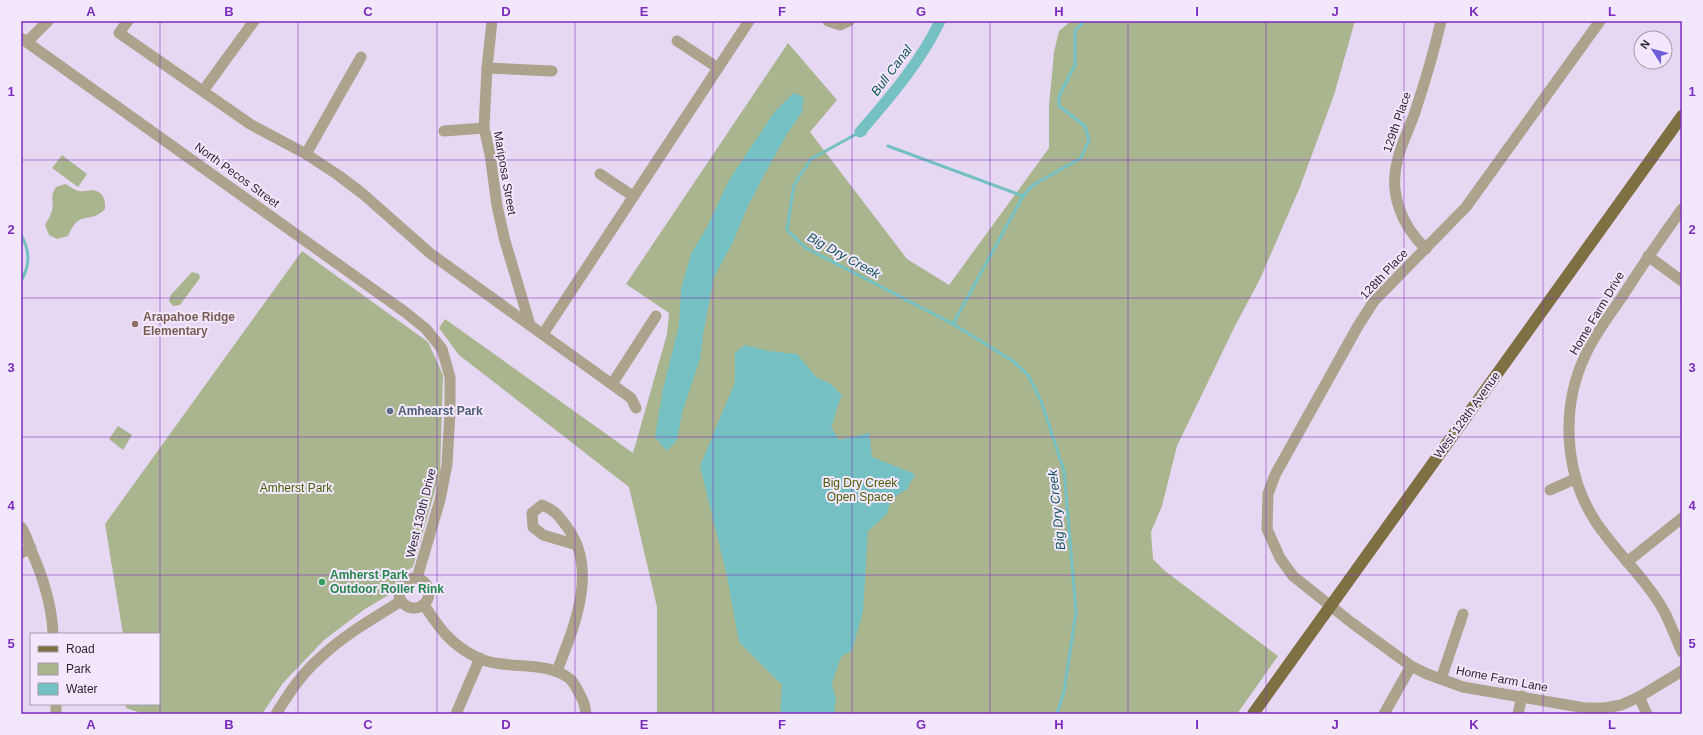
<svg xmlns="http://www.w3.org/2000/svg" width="1703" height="735" viewBox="0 0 1703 735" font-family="Arial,sans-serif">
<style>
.green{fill:#a9b58e}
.water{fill:#74c0c2}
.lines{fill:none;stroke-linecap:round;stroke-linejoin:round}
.stream{stroke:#74c0c2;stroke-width:3}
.canal{stroke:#74c0c2;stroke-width:11}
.minor{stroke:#aba38b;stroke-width:11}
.major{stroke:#7f7044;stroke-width:12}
.grid{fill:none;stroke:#7b2cbf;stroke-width:1;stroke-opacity:0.55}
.education-dot{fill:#8d6e63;stroke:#f2e7fc;stroke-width:1.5}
.service-dot{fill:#5c6f8a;stroke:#f2e7fc;stroke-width:1.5}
.leisure-dot{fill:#2e9e5b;stroke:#f2e7fc;stroke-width:1.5}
.labels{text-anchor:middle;stroke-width:4;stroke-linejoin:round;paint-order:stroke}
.street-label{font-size:12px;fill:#2d2832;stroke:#f2e7fc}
.education-label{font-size:12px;font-weight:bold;fill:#785e54;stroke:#f2e7fc;text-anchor:start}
.service-label{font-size:12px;font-weight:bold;fill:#4e5e75;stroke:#f2e7fc;text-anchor:start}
.park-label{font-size:12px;fill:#4d5f08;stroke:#f2e7fc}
.leisure-label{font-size:12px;font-weight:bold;fill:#27864d;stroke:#f2e7fc;text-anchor:start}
.water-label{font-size:13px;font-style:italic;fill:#125556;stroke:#f2e7fc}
.neatline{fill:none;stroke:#7b2cbf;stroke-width:1.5}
.grid-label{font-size:13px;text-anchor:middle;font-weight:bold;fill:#7b2cbf}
</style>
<rect width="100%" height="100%" fill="#e6d8f3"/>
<g class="green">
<path d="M 1071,21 L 1355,21 L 1334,95 L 1300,187 L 1260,279 L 1235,326 L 1177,446 L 1162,506 L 1151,532 L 1153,559 L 1165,571 L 1278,656 L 1237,714 L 657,714 L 657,607 L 629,487 L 459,355 L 439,328 L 445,319 L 633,453 L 667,334 L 669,313 L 626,284 L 788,43 L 837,100 L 810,132 L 907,259 L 949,285 L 1049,148 L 1049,106 L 1054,52 L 1059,31 Z"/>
<path d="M 62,155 L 87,174 L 78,187 L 52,168 Z"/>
<path d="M 65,184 C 70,186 74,190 79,191 C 84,192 88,190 92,190 C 103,191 106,200 105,209 C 90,225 80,208 68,236 L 57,239 L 49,235 L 45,225 C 47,221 50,217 51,213 C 56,202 48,199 56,187 Z"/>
<path d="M 302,251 L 428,342 L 443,375 L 440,473 L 413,567 L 398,575 L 392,593 L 365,609 L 324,640 L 283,683 L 262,714 L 144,714 L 126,708 L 126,704 L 159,704 L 159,634 L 123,634 L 105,524 Z"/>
<path d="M 192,272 L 199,274 L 200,278 L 180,305 L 173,306 L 169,301 L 170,296 Z"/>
<path d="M 118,426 L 132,435 L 123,450 L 109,439 Z"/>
</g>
<g class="water">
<path d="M 794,93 L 804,97 L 802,112 L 787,134 L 763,177 L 747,208 L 733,242 L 714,277 L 703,335 L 700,359 L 682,413 L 677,440 L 667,451 L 655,437 L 663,389 L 679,325 L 681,289 L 691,254 L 707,227 L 729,180 L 775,111 Z"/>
<path d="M 745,345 L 769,351 L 797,354 L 816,377 L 831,384 L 842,396 C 836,406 836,417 831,427 L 839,440 L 869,433 L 872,457 L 915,474 L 907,489 L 891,499 L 887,514 L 868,531 L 863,612 L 852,650 L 841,657 L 832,683 L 836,700 L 834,714 L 780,714 L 782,685 L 739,642 L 727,576 L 700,466 L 735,382 L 735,353 Z"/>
</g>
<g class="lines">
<g class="stream">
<path d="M 865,134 L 860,132 L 811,159 L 794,185 L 787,230 L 806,248 L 953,324 L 1013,361 L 1028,375 L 1041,401 L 1064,471 L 1076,612 L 1064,692 L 1057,714"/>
<path d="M 888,146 L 1023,196 L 1033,185 L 1081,158 L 1089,140 L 1085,126 L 1059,106 L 1059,96 L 1075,65 L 1075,30 L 1085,21"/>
<path d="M 21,235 C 30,250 30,266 21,281"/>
<path d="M 953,324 L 1023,196"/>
</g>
<path class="canal" d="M 860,132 C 890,97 920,63 940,21"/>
<g class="minor">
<path d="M 128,21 L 119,33 L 250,124 L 306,154 L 338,175 L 363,194 L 431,254 L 631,398 L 636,408"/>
<path d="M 492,21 L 487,68 L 484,128 L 490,154 L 497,206 L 505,241 L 530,325"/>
<path d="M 828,21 L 840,25 L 849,21"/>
<path d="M 1600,21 L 1466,207 L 1374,301 L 1358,326 L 1275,475 L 1268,494 L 1267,529 L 1280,558 L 1293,576 L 1352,623 L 1411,666 L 1427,674 L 1463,687 L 1585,708 L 1604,708 L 1621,705 L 1639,697 L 1682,671"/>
<path d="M 21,38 L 405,312 L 426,329 L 442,349 L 450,377 L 450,412 L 447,464 L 440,500 L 417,578"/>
<path d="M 677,41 L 718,68"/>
<path d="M 27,42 L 48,21"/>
<path d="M 487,68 L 552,71"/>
<path d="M 203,91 L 254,21"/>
<path d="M 444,131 L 484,128"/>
<path d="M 306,154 L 361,57"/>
<path d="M 600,174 L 633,196"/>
<path d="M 1682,209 C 1661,238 1641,267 1622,297 C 1609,316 1594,335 1585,356 C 1561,407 1564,471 1594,519 C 1614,551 1647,579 1665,613 C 1671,625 1676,639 1682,652"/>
<path d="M 1426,249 C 1401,225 1388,192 1398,158 C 1402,142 1410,127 1415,112 C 1425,82 1434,52 1441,21"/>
<path d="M 1648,256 L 1682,281"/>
<path d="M 543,334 L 749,21"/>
<path d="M 612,384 L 656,316"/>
<path d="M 1550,490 L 1575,479"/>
<path d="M 21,527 C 26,534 28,542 31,550 C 43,577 52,604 53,634"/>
<path d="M 21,553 L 31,548"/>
<path d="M 1627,562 L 1682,518"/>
<circle cx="414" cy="593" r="15"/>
<path d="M 424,605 C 440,629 451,645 478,658 C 507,671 544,659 570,679 C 573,682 576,687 578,691 C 583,700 585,704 586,714"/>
<path d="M 557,671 C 574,627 599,570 567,527 C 558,515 556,511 542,505 L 532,513 L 533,527 L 543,535 L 577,545"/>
<path d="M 1441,679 L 1463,614"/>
<path d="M 1639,697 L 1647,714"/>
<path d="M 56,704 L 56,714"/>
<path d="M 276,714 C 289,693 302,673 321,657 C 344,635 374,618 401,601"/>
<path d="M 456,714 L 480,658"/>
<path d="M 1384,714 L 1411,666"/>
<path d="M 1518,714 L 1522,696"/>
</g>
<path class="major" d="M 1253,714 L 1682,116"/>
</g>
<path class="grid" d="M 160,21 L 160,714M 298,21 L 298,714M 437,21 L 437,714M 575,21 L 575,714M 713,21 L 713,714M 852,21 L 852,714M 990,21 L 990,714M 1128,21 L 1128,714M 1266,21 L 1266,714M 1404,21 L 1404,714M 1543,21 L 1543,714M 21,160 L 1682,160M 21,298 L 1682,298M 21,437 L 1682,437M 21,575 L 1682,575"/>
<circle class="education-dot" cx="135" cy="324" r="4"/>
<circle class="service-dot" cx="390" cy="411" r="4"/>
<circle class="leisure-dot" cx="322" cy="582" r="4"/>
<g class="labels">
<g class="street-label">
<text transform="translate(1397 122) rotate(-71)" y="4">129th Place</text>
<text transform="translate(505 173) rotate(80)" y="4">Mariposa Street</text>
<text transform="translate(237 175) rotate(36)" y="4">North Pecos Street</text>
<text transform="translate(1384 274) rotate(-47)" y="4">128th Place</text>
<text transform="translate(1597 313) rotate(-59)" y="4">Home Farm Drive</text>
<text transform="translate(1467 415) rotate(-54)" y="4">West 128th Avenue</text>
<text transform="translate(421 513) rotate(-76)" y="4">West 130th Drive</text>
<text transform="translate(1502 679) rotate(11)" y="4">Home Farm Lane</text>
</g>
<g class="education-label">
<text x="143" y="321">Arapahoe Ridge<tspan x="143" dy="14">Elementary</tspan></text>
</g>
<g class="service-label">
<text x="398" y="415">Amhearst Park</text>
</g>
<g class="park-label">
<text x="860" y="487">Big Dry Creek<tspan x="860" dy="14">Open Space</tspan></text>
<text x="296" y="492">Amherst Park</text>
</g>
<g class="leisure-label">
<text x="330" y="579">Amherst Park<tspan x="330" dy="14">Outdoor Roller Rink</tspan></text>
</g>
<g class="water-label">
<text transform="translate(891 70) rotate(-53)" y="5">Bull Canal</text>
<text transform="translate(844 255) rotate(29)" y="5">Big Dry Creek</text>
<text transform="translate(1056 510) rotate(-96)" y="5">Big Dry Creek</text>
</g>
</g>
<rect width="1703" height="735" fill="none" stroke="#f2e7fc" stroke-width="44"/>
<rect x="30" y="633" width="130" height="72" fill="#f2e7fc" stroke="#a39bab"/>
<rect x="38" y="646" width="20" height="6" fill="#7f7044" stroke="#a39bab"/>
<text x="66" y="653" font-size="12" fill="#2d2832">Road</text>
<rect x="38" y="663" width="20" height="12" fill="#a9b58e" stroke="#a39bab"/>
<text x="66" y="673" font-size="12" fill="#2d2832">Park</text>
<rect x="38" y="683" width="20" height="12" fill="#74c0c2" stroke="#a39bab"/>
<text x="66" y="693" font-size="12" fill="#2d2832">Water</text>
<g transform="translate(1653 50) rotate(306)"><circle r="19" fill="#f2e7fc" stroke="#a39bab"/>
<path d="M0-3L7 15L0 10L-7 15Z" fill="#6d5dd7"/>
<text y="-6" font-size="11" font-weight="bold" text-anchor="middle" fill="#2d2832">N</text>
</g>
<rect x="22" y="22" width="1659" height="691" class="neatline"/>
<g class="grid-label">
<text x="91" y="16">A</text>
<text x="229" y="16">B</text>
<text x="368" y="16">C</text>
<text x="506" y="16">D</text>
<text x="644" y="16">E</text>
<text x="782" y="16">F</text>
<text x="921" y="16">G</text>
<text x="1059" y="16">H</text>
<text x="1197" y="16">I</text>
<text x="1335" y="16">J</text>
<text x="1474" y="16">K</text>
<text x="1612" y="16">L</text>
<text x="11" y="96">1</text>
<text x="1692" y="96">1</text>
<text x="11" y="234">2</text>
<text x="1692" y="234">2</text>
<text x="11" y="372">3</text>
<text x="1692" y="372">3</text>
<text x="11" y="510">4</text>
<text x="1692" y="510">4</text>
<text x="11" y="648">5</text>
<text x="1692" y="648">5</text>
<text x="91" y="729">A</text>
<text x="229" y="729">B</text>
<text x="368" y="729">C</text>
<text x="506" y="729">D</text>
<text x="644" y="729">E</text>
<text x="782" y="729">F</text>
<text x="921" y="729">G</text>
<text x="1059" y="729">H</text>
<text x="1197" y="729">I</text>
<text x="1335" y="729">J</text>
<text x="1474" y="729">K</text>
<text x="1612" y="729">L</text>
</g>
</svg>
